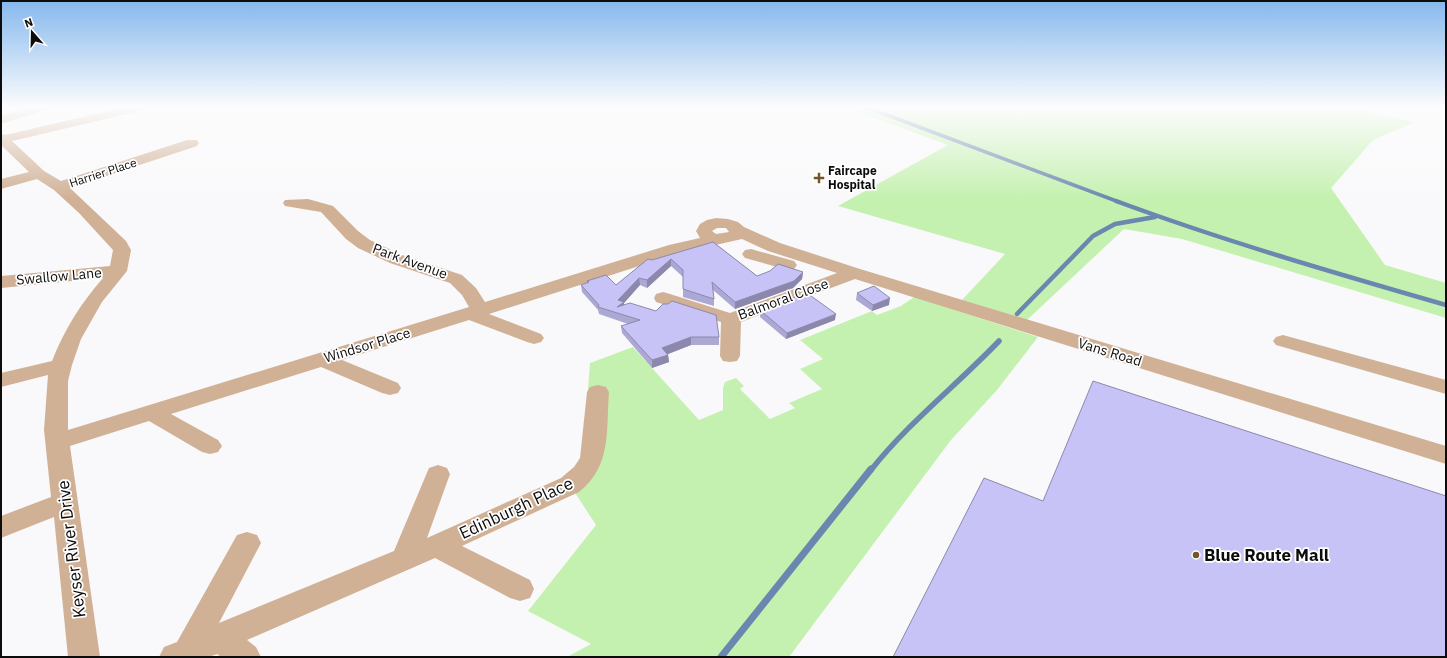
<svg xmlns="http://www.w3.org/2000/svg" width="1447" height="658" viewBox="0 0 1447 658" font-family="'IBM Plex Sans',sans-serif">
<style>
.green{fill:#c5f1b0}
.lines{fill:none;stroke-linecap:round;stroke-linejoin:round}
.stream-far3{stroke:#6a88af;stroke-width:3.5}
.stream-far2{stroke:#6a88af;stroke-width:4.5}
.stream-far1{stroke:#6a88af;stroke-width:5.5}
.stream{stroke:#6a88af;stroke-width:7}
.minor{fill:#d1b196;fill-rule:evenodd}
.wall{fill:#aca8d4}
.shaded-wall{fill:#8c88ac}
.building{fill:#c8c3f6;stroke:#8c88ac}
.poi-dot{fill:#735529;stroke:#fff;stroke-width:1.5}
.labels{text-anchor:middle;stroke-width:3.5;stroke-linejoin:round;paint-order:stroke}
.far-poi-label{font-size:12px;font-weight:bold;fill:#0c0c0d;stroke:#fff;text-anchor:start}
.far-street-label{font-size:12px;fill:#0c0c0d;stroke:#fff}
.street-label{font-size:14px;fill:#0c0c0d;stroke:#fff}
.near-street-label{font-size:17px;fill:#0c0c0d;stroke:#fff}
.near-poi-label{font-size:17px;font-weight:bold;fill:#0c0c0d;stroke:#fff;text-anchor:start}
</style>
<rect width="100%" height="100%" fill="#f9f9fb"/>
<g class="green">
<path d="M 845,107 L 1343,107 L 1415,122 L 1373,140 L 1331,188 L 1385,265 L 1446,283 L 1446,318 L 1182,239 L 1124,229 L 1027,320 L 962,300 L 1005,254 L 838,206 L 948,145 Z"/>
<path d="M 914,297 L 1038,337 L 997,390 L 951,440 L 789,657 L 567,657 L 591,644 L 528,611 L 596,525 L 570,485 L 581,478 L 590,363 L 633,347 L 699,420 L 723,410 L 723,388 L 725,382 L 736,378 L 744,386 L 740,389 L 770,419 L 795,408 L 789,403 L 822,389 L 800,369 L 823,359 L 800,340 L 872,311 L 877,315 L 901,306 Z"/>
</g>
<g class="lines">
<path class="stream-far3" d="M 866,107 L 1119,202"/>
<g class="stream-far2">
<path d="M 1116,201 C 1224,241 1335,273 1446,305"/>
<path d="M 1017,314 L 1093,236 L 1115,224 L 1155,217"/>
</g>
<path class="stream-far1" d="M 871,470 C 909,422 957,385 999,341"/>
<path class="stream" d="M 721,657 L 871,469"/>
<g class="minor">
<path d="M 30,107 L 47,107 L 45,110 L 1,124 L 1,116 Z"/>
<path d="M 126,107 L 146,107 L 144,110 L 12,141 L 44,171 L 61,181 L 187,140 L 197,140 L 199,143 L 197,146 L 70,188 L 126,241 L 131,250 L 127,271 L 102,302 L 81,339 L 72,365 L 68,381 L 68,430 L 469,307 L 462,295 L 450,283 L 390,263 L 358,248 L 346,239 L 321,212 L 285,206 L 283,203 L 285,200 L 308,199 L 333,206 L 358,231 L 370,240 L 402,255 L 462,275 L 476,288 L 485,302 L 669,245 L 700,238 L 696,231 L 700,224 L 707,220 L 716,218 L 728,219 L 738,222 L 744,227 L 780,243 L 860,269 L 1446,446 L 1446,464 L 855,279 L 741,322 L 740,356 L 737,361 L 730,362 L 723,361 L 720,356 L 721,322 L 656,302 L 654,298 L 656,294 L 663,292 L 670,294 L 730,313 L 837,273 L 768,251 L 742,239 L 680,253 L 489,314 L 541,334 L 544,338 L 541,342 L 534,344 L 527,342 L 469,320 L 342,360 L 398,383 L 401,388 L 398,393 L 390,395 L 382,393 L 321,367 L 171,414 L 218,440 L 222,446 L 218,452 L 210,454 L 202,452 L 149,421 L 70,446 L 100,657 L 68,657 L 54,517 L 1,538 L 1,516 L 51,497 L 44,430 L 48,375 L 1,387 L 1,373 L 52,361 C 64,330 81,303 103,278 L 1,288 L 1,276 L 110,266 L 113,250 L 79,213 L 54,190 L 37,179 L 1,189 L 1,179 L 29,172 L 1,145 L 1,134 L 5,135 ZM 717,228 L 726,228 L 729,232 L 716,234 L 712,231 Z"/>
<path d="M 751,249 L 794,261 L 797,265 L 794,269 L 788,270 L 745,258 L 742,254 L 745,250 Z"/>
<path d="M 1283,335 L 1446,380 L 1446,394 L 1276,345 L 1273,341 L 1276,337 Z"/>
<path d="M 598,385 L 606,387 L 609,392 C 606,430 612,466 579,492 L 462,546 L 530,580 L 534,589 L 530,598 L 520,601 L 510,598 L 435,558 L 247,640 L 256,647 L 261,657 L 221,657 L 217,654 L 209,657 L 159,657 L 164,647 L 177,642 L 237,535 L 247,532 L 257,535 L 261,543 L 219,623 L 394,551 L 429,468 L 438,465 L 447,468 L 450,474 L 427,538 L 561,478 L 574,467 L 580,458 L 587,392 L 590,387 Z"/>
</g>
</g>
<g class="wall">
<path d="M 713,242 L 757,276 L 803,272 L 802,279 L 793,288 L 735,309 L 713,290 L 714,299 L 714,306 L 683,297 L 683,277 L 671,266 L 647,288 L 640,285 L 624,303 L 624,305 L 719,337 L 719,345 L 691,345 L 668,354 L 669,362 L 652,368 L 622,333 L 621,326 L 628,324 L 599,314 L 598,310 L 582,292 L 581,285 L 588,283 L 587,281 L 616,285 L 652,260 Z"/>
<path d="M 857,293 L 889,305 L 872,311 L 856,300 Z"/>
<path d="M 760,310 L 835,320 L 786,339 L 760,317 Z"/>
</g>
<g class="shaded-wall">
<path d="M 671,259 L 671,266 L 647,288 L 647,280 Z"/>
<path d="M 803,272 L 802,279 L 793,288 L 735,309 L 735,302 Z"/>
<path d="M 639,278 L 640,285 L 624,303 L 624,309 L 618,313 L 618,300 Z"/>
<path d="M 890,298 L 889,305 L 872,311 L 873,305 Z"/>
<path d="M 836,314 L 835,320 L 786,339 L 787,333 Z"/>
<path d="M 691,337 L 691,345 L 663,356 L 662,348 Z"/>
<path d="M 668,355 L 669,362 L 652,368 L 652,360 Z"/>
</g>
<g class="building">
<path d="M 713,242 L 757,276 L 770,271 L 778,264 L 803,272 L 794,281 L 735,302 L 712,282 L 714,299 L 683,289 L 683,270 L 671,259 L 647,280 L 639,278 L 618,300 L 624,302 L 617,307 L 630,303 L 656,311 L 663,304 L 668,304 L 672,301 L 716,315 L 719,337 L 691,337 L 662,348 L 668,355 L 652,360 L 621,326 L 640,320 L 598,307 L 599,305 L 581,285 L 589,282 L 587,281 L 606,275 L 616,285 L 648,259 L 652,260 Z"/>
<path d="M 874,286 L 890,298 L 873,305 L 857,293 Z"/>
<path d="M 807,293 L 836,314 L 787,333 L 760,310 Z"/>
<path d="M 1093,381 L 1446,496 L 1446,657 L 893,657 L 984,478 L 1043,501 Z"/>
</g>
<linearGradient id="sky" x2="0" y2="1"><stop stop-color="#85b8ed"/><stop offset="0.54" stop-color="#fcfcfd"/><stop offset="1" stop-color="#fcfcfd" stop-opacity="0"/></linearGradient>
<rect width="1447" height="199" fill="url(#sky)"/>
<g class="poi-dot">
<path d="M817 172h4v4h4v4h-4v4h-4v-4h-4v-4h4z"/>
<circle cx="1196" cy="555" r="4"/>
</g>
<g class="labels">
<g class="far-poi-label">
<text x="828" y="175">Faircape<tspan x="828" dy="14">Hospital</tspan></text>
</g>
<g class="far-street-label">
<text transform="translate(103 173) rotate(-18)" y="4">Harrier Place</text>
</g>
<g class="street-label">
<text transform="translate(410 261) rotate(20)" y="5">Park Avenue</text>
<text transform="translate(59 276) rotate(-5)" y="5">Swallow Lane</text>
<text transform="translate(783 299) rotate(-20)" y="5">Balmoral Close</text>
<text transform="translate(367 345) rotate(-17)" y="5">Windsor Place</text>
<text transform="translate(1110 352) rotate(17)" y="5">Vans Road</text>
</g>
<g class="near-street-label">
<text transform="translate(516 508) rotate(-25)" y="6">Edinburgh Place</text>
<text transform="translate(71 549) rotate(-97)" y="6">Keyser River Drive</text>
</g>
<g class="near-poi-label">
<text x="1204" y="561">Blue Route Mall</text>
</g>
</g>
<rect width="1447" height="658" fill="none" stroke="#0c0c0d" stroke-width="4"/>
<g transform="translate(32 32) rotate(340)" stroke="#ffffff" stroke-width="3" paint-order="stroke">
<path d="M0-3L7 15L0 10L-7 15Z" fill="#0c0c0d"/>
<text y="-6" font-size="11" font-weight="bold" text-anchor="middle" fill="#0c0c0d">N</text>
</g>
</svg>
